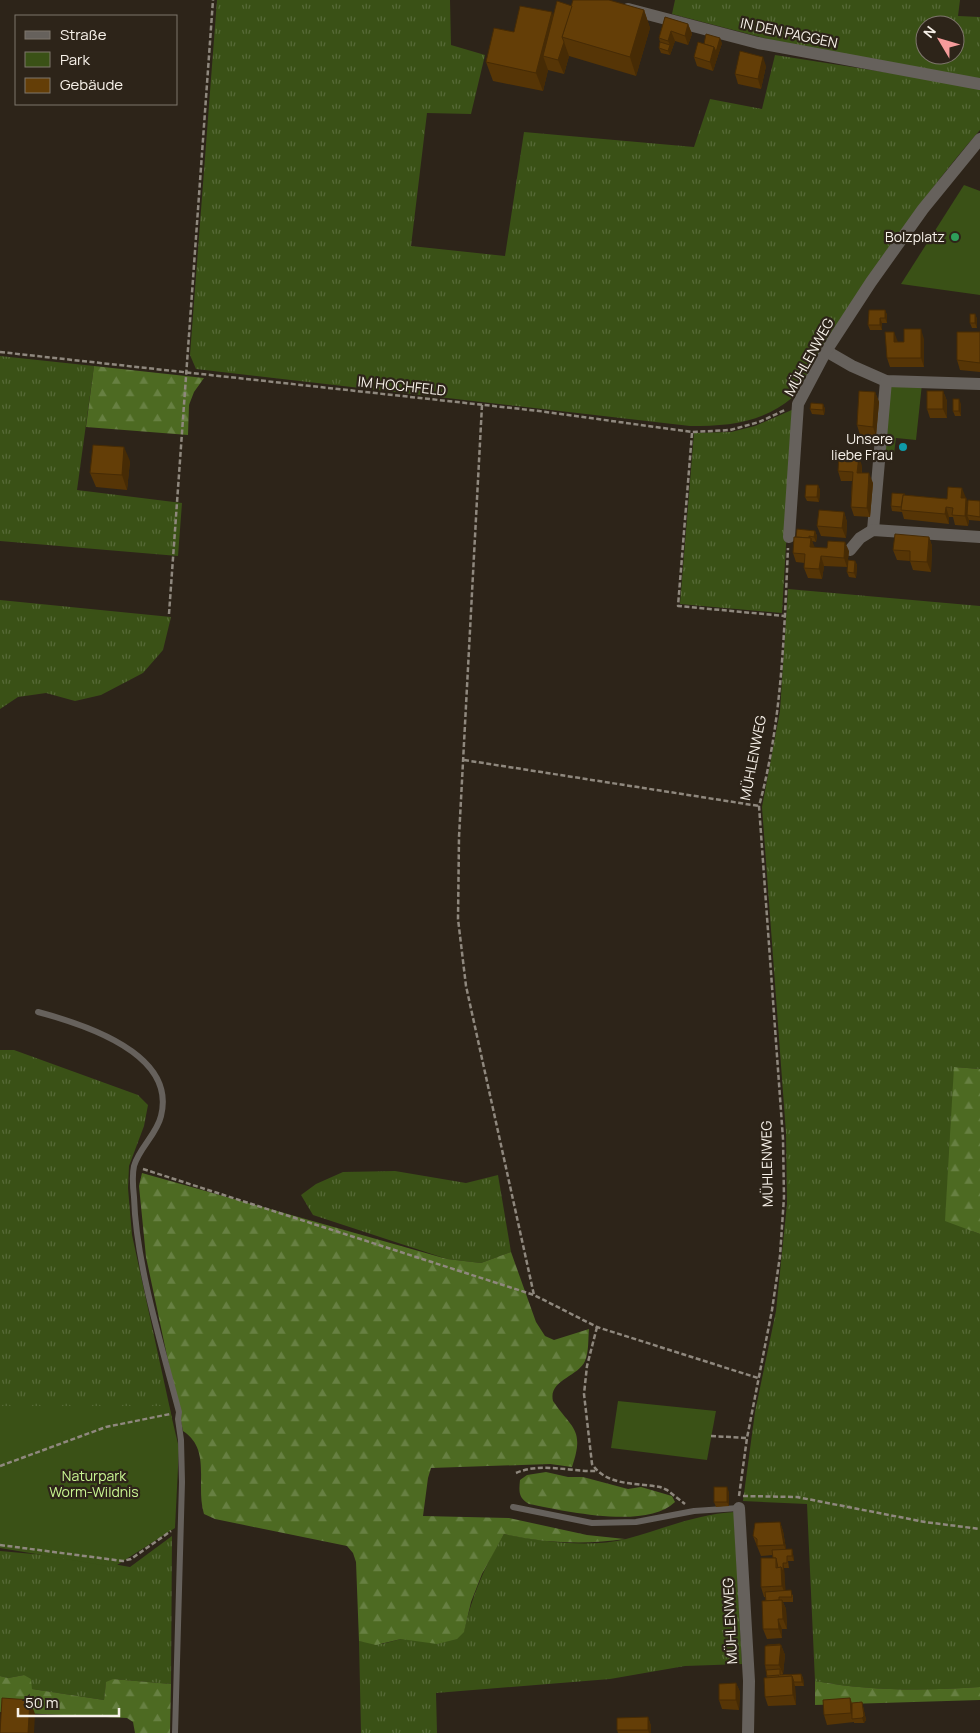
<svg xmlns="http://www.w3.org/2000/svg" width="980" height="1733" viewBox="0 0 980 1733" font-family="Manrope,sans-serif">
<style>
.grass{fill:url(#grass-tufts);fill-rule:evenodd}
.forest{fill:url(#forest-firs)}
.park{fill:#3a5116}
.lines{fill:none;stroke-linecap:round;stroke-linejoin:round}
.path{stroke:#8f887e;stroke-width:2.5;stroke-dasharray:5 2.5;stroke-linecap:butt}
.service{stroke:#66615c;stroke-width:6}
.minor{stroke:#66615c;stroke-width:12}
.wall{fill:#563506}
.shaded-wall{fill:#462b05}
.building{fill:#643e07;stroke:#462b05}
.leisure-dot{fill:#2e9e5b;stroke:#2d2419;stroke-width:2}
.culture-dot{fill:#0f9aa8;stroke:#2d2419;stroke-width:2}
.labels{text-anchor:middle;stroke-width:4.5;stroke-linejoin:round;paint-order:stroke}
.street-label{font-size:14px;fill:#f7f1e9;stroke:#2d2419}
.poi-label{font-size:14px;fill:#f7f1e9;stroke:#2d2419;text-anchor:end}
.park-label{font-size:14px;fill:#c9f592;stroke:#2d2419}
</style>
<defs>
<pattern id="grass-tufts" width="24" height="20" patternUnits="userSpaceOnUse" patternTransform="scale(1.25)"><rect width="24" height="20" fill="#3a5116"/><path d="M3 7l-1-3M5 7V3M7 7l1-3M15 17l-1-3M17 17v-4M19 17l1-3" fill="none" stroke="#576a38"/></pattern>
<pattern id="forest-firs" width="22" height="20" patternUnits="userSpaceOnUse" patternTransform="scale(1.25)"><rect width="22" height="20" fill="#4d6a22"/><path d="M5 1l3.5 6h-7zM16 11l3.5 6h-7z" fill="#678042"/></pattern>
</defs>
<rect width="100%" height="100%" fill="#2d2419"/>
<g class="grass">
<path d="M 217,0 L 450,0 L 451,45 L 485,55 L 471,114 L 427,113 L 411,246 L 505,256 L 524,132 L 694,147 L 710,99 L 762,109 L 775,55 L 980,87 L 980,130 C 908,212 852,305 793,397 C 762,423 729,426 690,426 L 196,369 L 190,355 Z"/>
<path d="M 675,0 L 960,0 L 958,16 L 980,17 L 980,79 L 814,51 L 672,14 ZM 925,25 L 955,25 L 955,55 L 925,55 Z"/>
<path d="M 0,356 L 94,366 L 77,490 L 182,503 L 178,556 L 0,541 Z"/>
<path d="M 794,409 L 782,613 L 680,604 L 694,433 L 731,432 L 755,426 Z"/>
<path d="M 788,589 L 980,606 L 980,1069 L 954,1067 L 972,1231 L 980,1234 L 980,1687 C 924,1691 870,1691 815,1681 L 807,1504 L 743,1501 L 755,1412 L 776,1311 L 787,1204 L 786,1133 L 762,807 L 780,711 Z"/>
<path d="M 0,600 L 171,617 L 163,650 L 143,673 L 101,695 L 75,701 L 46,693 L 18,697 L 0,709 Z"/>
<path d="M 0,1050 L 14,1050 L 138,1095 L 148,1105 L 144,1126 L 129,1166 L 128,1188 L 132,1235 L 172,1418 L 147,1438 L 0,1524 Z"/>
<path d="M 395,1171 L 466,1183 L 498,1175 L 511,1252 L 481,1263 L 447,1259 L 313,1215 L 301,1195 L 316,1184 L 343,1172 Z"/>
<path d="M 734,1512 L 742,1664 L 685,1666 L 610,1679 L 436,1693 L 437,1733 L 361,1733 L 359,1641 L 382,1644 L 401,1639 L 464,1631 C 472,1596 485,1565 504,1534 C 540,1542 591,1548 626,1539 C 663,1529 697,1514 734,1512 Z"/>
<path d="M 172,1536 L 171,1684 L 113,1679 L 106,1683 L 104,1700 L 32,1689 L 24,1675 L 8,1678 L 0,1676 L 0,1551 L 78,1558 L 130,1567 Z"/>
</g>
<g class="forest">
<path d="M 94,366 L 204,378 L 194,392 L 189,405 L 188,435 L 86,427 Z"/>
<path d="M 954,1067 L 980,1069 L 980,1234 L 945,1221 Z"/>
<path d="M 142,1173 L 447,1259 L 481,1263 L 511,1252 L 536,1322 L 545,1336 L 554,1340 L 589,1329 C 588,1339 589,1352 585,1361 C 578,1377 548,1380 553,1401 C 572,1429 585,1429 572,1467 L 550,1464 L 431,1468 L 428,1478 L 423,1516 L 509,1518 L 587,1535 L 625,1539 C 585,1545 544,1543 504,1534 L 482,1574 L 471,1602 L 464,1632 L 457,1639 L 437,1644 L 401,1639 L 376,1645 L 359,1641 L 356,1562 L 353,1553 L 347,1546 L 215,1519 L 204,1514 C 195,1484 212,1450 183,1431 L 146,1257 L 139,1186 Z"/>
<path d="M 546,1472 L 568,1477 L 583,1477 L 628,1489 L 641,1487 L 672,1496 L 675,1502 C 647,1530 564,1511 529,1504 C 518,1498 519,1491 520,1480 L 527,1475 Z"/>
<path d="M 24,1675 L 31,1679 L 32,1689 L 104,1700 L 106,1682 L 113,1679 L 171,1684 L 170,1733 L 135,1733 L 133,1722 L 127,1718 L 0,1712 L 0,1676 L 8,1678 Z"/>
<path d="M 815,1681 C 870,1691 924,1691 980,1687 L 980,1700 L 815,1705 Z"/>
</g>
<g class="park">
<path d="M 964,185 L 980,191 L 980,295 L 901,284 Z"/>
<path d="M 889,383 L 922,384 L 916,440 L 896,438 L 894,454 L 883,454 Z"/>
<path d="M 618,1401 L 716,1411 L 707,1460 L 611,1448 Z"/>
<path d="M 0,1406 L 169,1406 L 179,1448 L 175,1528 L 114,1567 L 0,1548 Z"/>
</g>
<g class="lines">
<g class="path">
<path d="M 0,352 L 539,411 L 692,432 L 730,430 L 759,422 L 785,410"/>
<path d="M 482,405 L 459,837 L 458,919 L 466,986 L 534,1295"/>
<path d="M 692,433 L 678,606 L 785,616"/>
<path d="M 169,614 L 213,0"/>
<path d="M 464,760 L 759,806"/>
<path d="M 143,1169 L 534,1295 L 597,1327 L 758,1378"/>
<path d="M 597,1327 L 587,1366 L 584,1394 L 592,1464 C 606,1486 637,1483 660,1487 L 667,1490 L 685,1504"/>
<path d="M 711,1436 L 747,1438"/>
<path d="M 0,1466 L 106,1427 L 170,1414"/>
<path d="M 516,1473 C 541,1462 570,1472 597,1471"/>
<path d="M 739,1496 L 747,1438 L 772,1310 L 780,1256 L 784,1197 L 783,1139 L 759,806 C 782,722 784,635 788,548"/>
<path d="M 743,1496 L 797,1497 L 925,1522 L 980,1529"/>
<path d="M 0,1545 L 123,1561 L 131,1559 L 171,1531"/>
</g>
<g class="service">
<path d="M 38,1012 C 83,1024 177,1053 161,1116 C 157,1134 139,1148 134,1166 C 132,1175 133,1188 134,1197 C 136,1264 162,1347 179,1412 L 178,1419 L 181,1440 L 182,1482 L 175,1733"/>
<path d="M 513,1507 L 592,1523 L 636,1522 L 694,1511 L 739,1508"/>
</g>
<g class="minor">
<path d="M 628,9 L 758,43 L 980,84"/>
<path d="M 826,351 L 852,366 L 886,381 L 980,384"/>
<path d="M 873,530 L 886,381"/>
<path d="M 789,537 L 798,404 L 826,351 L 871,282 L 923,209 L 980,139"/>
<path d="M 850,550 L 860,538 L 873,530 L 980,537"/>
<path d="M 739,1508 L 749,1681 L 748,1733"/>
</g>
</g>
<g class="wall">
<path d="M 572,6 L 644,10 L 650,28 L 636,76 L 569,56 L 564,74 L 548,70 L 543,91 L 493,81 L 486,62 L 514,32 L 553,17 Z"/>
<path d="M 665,17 L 688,24 L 692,34 L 688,45 L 675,41 L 670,55 L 661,53 L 659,48 L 660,42 L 659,38 Z"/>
<path d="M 722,43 L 713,71 L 697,66 L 694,57 L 704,44 Z"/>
<path d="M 766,66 L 761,89 L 738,84 L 735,74 Z"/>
<path d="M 885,310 L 887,315 L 887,323 L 882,323 L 882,330 L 870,330 L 868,325 Z"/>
<path d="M 975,314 L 977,319 L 977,328 L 972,328 L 970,323 Z"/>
<path d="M 980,332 L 980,372 L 960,370 L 957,360 Z"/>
<path d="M 924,339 L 924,367 L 890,367 L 887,358 L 898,342 L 904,342 Z"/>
<path d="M 943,391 L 947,401 L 947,418 L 930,418 L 927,409 Z"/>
<path d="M 875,392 L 879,402 L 876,436 L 860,435 L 857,425 Z"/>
<path d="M 823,404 L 825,409 L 824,415 L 812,414 L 810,409 Z"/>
<path d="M 961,404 L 961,416 L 955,416 L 953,411 Z"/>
<path d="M 130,461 L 127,490 L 96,487 L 90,473 Z"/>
<path d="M 862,466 L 862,473 L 873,483 L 870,517 L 854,516 L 851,507 L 852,481 L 841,481 L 838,471 Z"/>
<path d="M 818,485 L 820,490 L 819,502 L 807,501 L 805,497 Z"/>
<path d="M 905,495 L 947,499 L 966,498 L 968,503 L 980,501 L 980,521 L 969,520 L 968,526 L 955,525 L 953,517 L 949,517 L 949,524 L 904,519 L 902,512 L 892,511 L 891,506 Z"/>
<path d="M 844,512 L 847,522 L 846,538 L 821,536 L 817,526 Z"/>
<path d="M 815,531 L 817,536 L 816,542 L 812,541 L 814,547 L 849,551 L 847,567 L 824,566 L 822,579 L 808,578 L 804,568 L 805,563 L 796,562 L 793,553 L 796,537 Z"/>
<path d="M 929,537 L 932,546 L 931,572 L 913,570 L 910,561 L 897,560 L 893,550 Z"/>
<path d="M 855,561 L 857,565 L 856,578 L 849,577 L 847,572 Z"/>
<path d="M 729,1492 L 729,1506 L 716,1507 L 714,1502 Z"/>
<path d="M 780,1522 L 783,1531 L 786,1549 L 792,1549 L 793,1554 L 794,1561 L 788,1561 L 789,1568 L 784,1568 L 785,1591 L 793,1595 L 793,1602 L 783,1602 L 786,1609 L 787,1629 L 782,1629 L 782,1638 L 767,1639 L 763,1629 L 766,1597 L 764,1597 L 761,1587 L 773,1558 L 773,1555 L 761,1556 L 753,1536 Z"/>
<path d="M 781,1645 L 785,1655 L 783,1674 L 782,1675 L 801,1674 L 803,1678 L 804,1686 L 795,1686 L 796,1705 L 768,1706 L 765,1697 L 767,1678 L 765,1665 L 780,1646 Z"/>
<path d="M 736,1683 L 740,1692 L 739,1710 L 722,1709 L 719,1700 Z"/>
<path d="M 850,1698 L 852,1703 L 862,1702 L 866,1720 L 864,1723 L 854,1723 L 854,1722 L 827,1725 L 824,1715 Z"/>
<path d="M 648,1717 L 651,1726 L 651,1733 L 618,1733 L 617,1730 Z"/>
</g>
<g class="shaded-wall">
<path d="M 644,10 L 650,28 L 636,76 L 630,57 Z"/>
<path d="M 552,12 L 558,31 L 543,56 L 548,70 L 543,91 L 536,73 Z"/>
<path d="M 688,24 L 692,34 L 688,45 L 685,36 Z"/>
<path d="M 671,31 L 675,41 L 670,55 L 668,51 L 670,45 L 668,41 Z"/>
<path d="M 720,38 L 722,43 L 713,71 L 710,62 L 714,47 Z"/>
<path d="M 564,42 L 569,56 L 564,74 L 558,60 Z"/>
<path d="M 763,57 L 766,66 L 761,89 L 758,79 Z"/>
<path d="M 885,310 L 887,315 L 887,323 L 885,318 Z"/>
<path d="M 975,314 L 977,319 L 977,328 L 975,323 Z"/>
<path d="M 880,318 L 882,323 L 882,330 L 880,325 Z"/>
<path d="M 921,329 L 924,339 L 924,367 L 921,358 Z"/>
<path d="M 894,332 L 898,342 L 894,342 Z"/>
<path d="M 943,391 L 947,401 L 947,418 L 943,409 Z"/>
<path d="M 875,392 L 879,402 L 876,436 L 873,427 Z"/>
<path d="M 959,399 L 961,404 L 961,416 L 959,411 Z"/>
<path d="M 823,404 L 825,409 L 824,415 L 823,410 Z"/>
<path d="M 124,447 L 130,461 L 127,490 L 122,475 Z"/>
<path d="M 859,456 L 862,466 L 861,482 L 857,473 Z"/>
<path d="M 869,473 L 873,483 L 870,517 L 867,508 Z"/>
<path d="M 818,485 L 820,490 L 819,502 L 817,497 Z"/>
<path d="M 962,488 L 966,498 L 961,498 Z"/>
<path d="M 966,498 L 970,508 L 967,515 L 969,520 L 968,526 L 965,516 Z"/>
<path d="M 946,507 L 949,517 L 949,524 L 945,514 Z"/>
<path d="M 844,512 L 847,522 L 846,538 L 842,528 Z"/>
<path d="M 815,531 L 817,536 L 816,542 L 814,537 Z"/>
<path d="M 809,536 L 811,541 L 811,538 L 815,548 L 814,556 L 809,543 Z"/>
<path d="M 929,537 L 932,546 L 931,572 L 927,562 Z"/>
<path d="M 845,542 L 849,551 L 847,567 L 844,558 Z"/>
<path d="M 821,556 L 824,566 L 822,579 L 819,569 Z"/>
<path d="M 855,561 L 857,565 L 856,578 L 854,573 Z"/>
<path d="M 727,1487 L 729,1492 L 729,1506 L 727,1502 Z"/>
<path d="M 780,1522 L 783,1531 L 787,1554 L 784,1545 Z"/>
<path d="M 792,1549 L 793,1554 L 794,1561 L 792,1556 Z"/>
<path d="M 783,1563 L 784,1568 L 786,1596 L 782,1586 L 781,1567 Z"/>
<path d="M 782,1600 L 786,1609 L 787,1629 L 783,1619 Z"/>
<path d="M 778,1619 L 782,1629 L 782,1638 L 779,1629 Z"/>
<path d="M 781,1645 L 785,1655 L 783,1674 L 779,1665 Z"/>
<path d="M 801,1674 L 803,1678 L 804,1686 L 802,1682 Z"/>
<path d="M 792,1676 L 795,1686 L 796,1705 L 793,1695 Z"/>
<path d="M 736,1683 L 740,1692 L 739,1710 L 736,1700 Z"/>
<path d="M 850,1698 L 853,1708 L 853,1719 L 851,1713 Z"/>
<path d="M 30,1700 L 35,1714 L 34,1733 L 28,1733 Z"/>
<path d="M 862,1702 L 866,1720 L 864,1723 L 862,1718 Z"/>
<path d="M 648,1717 L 651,1726 L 651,1733 L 649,1733 L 648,1730 Z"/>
</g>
<g class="building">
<path d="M 573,0 L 609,0 L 644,10 L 630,57 L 562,37 Z"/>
<path d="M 557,1 L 572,6 L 562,37 L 564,42 L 558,60 L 543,56 Z"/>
<path d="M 520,6 L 552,12 L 536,73 L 486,62 L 494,28 L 514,32 Z"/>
<path d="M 665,17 L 688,24 L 685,36 L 671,31 L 668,41 L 659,38 Z"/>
<path d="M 706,34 L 720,38 L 716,52 L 714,47 L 704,44 Z"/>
<path d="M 660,42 L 670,45 L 668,51 L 659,48 Z"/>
<path d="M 698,42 L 714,47 L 710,62 L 694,57 Z"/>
<path d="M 740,51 L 763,57 L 758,79 L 735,74 Z"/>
<path d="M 869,310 L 885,310 L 885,318 L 880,318 L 880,325 L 868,325 Z"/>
<rect x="970" y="314" width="5" height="9"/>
<path d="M 904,329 L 921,329 L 921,358 L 887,358 L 885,332 L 894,332 L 894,342 L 904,342 Z"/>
<path d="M 957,332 L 980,332 L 980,363 L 957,360 Z"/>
<path d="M 859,391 L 875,392 L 873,427 L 857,425 Z"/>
<rect x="927" y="391" width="16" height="18"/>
<rect x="953" y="399" width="6" height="12"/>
<path d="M 811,403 L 823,404 L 823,410 L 810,409 Z"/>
<path d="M 93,445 L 124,447 L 122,475 L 90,473 Z"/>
<path d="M 839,455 L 859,456 L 857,473 L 869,473 L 867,508 L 851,507 L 853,472 L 838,471 Z"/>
<path d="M 806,485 L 818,485 L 817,497 L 805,497 Z"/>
<path d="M 948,487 L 962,488 L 961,498 L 966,498 L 965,516 L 952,515 L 953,508 L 946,507 L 945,514 L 901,510 L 903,495 L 947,499 Z"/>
<path d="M 892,493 L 905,494 L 903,495 L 901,507 L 891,506 Z"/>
<path d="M 968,500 L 980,501 L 980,517 L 967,515 Z"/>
<path d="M 819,510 L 844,512 L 842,528 L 817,526 Z"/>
<path d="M 797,529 L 815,531 L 814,537 L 809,536 L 809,538 L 796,537 Z"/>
<path d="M 895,534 L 929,537 L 927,562 L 910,561 L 910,551 L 893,550 Z"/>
<path d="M 794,537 L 811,538 L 810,547 L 827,548 L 828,541 L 845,542 L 844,558 L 821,556 L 819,569 L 804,568 L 805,554 L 793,553 Z"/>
<path d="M 848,560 L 855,561 L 854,573 L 847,572 Z"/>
<rect x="714" y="1487" width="13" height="15"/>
<path d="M 780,1522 L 784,1545 L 757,1546 L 757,1539 L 753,1536 L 755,1523 Z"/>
<path d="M 792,1549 L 792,1556 L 787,1556 L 787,1563 L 783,1563 L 783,1572 L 781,1567 L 778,1568 L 776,1558 L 773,1558 L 772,1550 Z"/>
<path d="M 761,1558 L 776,1558 L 776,1568 L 781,1567 L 782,1586 L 761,1587 Z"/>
<path d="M 791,1590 L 792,1597 L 779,1597 L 779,1600 L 766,1601 L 765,1592 Z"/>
<path d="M 782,1600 L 783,1619 L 778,1619 L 779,1629 L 763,1629 L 762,1601 Z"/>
<path d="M 780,1644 L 780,1646 L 767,1646 L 767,1645 Z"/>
<path d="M 781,1645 L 779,1665 L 765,1665 L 765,1646 Z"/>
<path d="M 780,1669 L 780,1675 L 801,1674 L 802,1682 L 794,1682 L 792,1676 L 779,1677 L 779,1675 L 767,1676 L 766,1670 Z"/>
<path d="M 792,1676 L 793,1695 L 765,1697 L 764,1678 Z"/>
<path d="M 736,1683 L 736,1700 L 719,1700 L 719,1684 Z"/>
<path d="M 2,1698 L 30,1700 L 28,1733 L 0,1733 Z"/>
<path d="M 850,1698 L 851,1713 L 824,1715 L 823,1700 Z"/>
<path d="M 862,1702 L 864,1716 L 862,1718 L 852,1719 L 852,1703 Z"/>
<path d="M 648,1717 L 648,1730 L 617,1730 L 617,1718 Z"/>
</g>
<circle class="leisure-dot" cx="955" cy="237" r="5"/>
<circle class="culture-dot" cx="903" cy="447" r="5"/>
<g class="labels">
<g class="street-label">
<text transform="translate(789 33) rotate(12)" y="5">IN DEN PAGGEN</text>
<text transform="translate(809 357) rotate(-61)" y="5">MÜHLENWEG</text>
<text transform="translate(402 386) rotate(6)" y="5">IM HOCHFELD</text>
<text transform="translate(753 758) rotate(-79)" y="5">MÜHLENWEG</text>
<text transform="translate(767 1164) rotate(-91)" y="5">MÜHLENWEG</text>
<text transform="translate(730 1621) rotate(-93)" y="5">MÜHLENWEG</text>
</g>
<g class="poi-label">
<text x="945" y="242">Bolzplatz</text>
<text x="893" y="444">Unsere<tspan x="893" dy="16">liebe Frau</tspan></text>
</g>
<g class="park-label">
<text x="94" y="1481">Naturpark<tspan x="94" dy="16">Worm-Wildnis</tspan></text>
</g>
</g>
<rect x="15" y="15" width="162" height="90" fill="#2d2419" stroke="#7e766c"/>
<rect x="25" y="31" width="25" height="8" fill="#66615c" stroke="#7e766c"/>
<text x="60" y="40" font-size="15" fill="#f7f1e9">Straße</text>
<rect x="25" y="52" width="25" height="15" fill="#3a5116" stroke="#7e766c"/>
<text x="60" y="65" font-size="15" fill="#f7f1e9">Park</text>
<rect x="25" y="78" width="25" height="15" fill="#643e07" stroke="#7e766c"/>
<text x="60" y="90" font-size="15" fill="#f7f1e9">Gebäude</text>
<g transform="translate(940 40) rotate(308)"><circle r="24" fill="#2d2419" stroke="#7e766c"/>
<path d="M0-4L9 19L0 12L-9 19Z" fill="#f59b9b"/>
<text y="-8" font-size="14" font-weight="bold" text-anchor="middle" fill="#f7f1e9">N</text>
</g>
<path d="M18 1708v8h101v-8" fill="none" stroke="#f7f1e9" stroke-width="2.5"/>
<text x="25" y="1708" font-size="15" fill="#f7f1e9" stroke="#2d2419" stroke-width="4" paint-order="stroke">50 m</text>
</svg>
